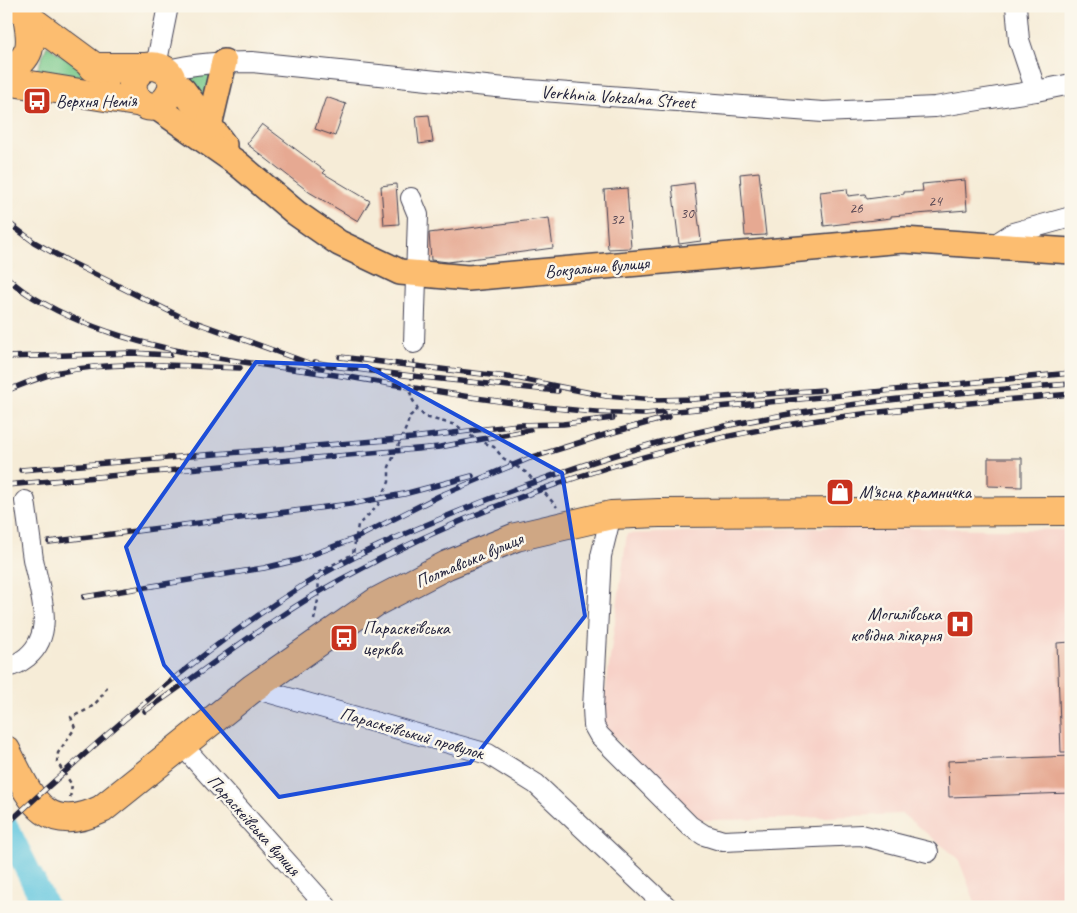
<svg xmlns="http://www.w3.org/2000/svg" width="1077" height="913" viewBox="0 0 1077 913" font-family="Caveat,sans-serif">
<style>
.built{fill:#f7d1c8}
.green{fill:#77c889;stroke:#4c7562}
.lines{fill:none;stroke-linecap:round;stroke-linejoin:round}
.river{stroke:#61c6df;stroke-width:25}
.building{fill:#e6a992}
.minor-casing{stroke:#424052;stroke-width:22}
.major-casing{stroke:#424052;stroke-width:28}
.highway-casing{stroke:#424052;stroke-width:30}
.path{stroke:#424052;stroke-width:2.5;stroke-dasharray:4 4;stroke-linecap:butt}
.minor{stroke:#fff;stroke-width:20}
.major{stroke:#fcbd6f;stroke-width:25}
.highway{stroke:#fcbd6f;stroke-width:28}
.rail-casing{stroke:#22223b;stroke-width:5.5}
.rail{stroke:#fbf7ec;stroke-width:4;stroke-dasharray:11;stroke-linecap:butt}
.marked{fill:#1d4ed8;fill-opacity:0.2;stroke:#1d4ed8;stroke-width:4;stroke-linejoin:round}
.labels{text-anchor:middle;stroke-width:5;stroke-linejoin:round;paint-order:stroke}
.number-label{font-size:15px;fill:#534451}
.street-label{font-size:18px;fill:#22223b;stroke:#fbf7ec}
.poi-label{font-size:18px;fill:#22223b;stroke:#fbf7ec;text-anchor:start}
</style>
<rect width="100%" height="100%" fill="#fbf7ec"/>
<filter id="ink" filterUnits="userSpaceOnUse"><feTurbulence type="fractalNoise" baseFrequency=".02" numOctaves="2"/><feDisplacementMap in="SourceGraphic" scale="10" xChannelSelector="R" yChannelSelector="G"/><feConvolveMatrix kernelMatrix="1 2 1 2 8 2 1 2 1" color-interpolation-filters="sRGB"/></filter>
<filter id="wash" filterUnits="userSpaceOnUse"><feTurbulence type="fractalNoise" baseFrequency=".0096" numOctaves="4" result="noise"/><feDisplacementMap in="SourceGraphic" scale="20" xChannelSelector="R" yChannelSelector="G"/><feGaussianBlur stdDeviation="1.12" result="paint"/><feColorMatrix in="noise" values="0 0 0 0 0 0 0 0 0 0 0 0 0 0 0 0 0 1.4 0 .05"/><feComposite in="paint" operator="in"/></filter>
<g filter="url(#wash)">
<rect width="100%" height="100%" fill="#f6ecd7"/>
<path class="built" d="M 834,527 L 1071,530 L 1071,907 L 977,907 L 958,858 L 902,814 L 775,819 L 701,820 L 601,724 L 627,534 Z"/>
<g class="green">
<path d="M 47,46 L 99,79 L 36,72 Z"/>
<path d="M 188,71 L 213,72 L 203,106 L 182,78 Z"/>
</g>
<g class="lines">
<path class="river" d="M 6,827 L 46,907"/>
</g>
<g id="blocks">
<g class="building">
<path d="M 326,97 L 346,104 L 335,136 L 315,129 Z"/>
<path d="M 429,115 L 433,142 L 419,144 L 416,116 Z"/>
<path d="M 262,124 L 325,171 L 323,173 L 370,201 L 358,221 L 309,192 L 247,144 Z"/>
<path d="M 759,172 L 766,235 L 745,236 L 740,174 Z"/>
<path d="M 965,180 L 967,210 L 891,216 L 891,218 L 824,226 L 820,192 L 847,189 L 848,196 L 865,194 L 867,199 L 904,194 L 904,192 L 923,191 L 922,184 Z"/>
<path d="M 694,183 L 701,241 L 679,244 L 672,186 Z"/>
<path d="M 396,184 L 399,224 L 384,225 L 381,186 Z"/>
<path d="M 627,188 L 631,248 L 608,249 L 604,190 Z"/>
<path d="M 549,218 L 553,248 L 448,262 L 431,260 L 429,233 Z"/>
<path d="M 988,458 L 1022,458 L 1022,487 L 988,486 Z"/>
<path d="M 1071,642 L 1071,752 L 1061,752 L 1057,643 Z"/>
<path d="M 1071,756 L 1071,793 L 949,797 L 948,761 Z"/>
</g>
</g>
</g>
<g filter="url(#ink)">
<use href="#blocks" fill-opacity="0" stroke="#424052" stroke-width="1"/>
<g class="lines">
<defs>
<g id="minor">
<path d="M 1016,6 L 1019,40 L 1036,91"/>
<path d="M 156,66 L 168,6"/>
<path d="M 165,71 C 194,63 223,62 252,62 L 516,89 L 823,112 L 935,107 L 1036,91 L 1071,84"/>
<path d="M 411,198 L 418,215 L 414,343"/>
<path d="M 991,247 L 1013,233 L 1071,217"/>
<path d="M 611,515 L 601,556 L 593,708 L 594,726 L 599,735 L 690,826 L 704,835 L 723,841 L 861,835 L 928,852"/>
<path d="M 6,667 C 16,665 19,663 27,657 C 57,632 39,591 33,559 C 30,539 28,520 25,501"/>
<path d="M 253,688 L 488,754 L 536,784 L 667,907"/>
<path d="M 181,744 L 327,907"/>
</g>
<g id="major">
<path d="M 171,79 L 183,90 L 224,145"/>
<path d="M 155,106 L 237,163 L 296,213 L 339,243 L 400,272 L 468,278 L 903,240 L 1071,251"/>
<path d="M 209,126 L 224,62"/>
</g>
<g id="highway">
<path d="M 19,6 L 27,17 L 107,76"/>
<path d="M 92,67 C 109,67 126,67 143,67 C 148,67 153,65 158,67 C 189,76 163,121 140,102 C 136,98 133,94 133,89 C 131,79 138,72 146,67"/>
<path d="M 6,73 C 32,56 33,47 27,17"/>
<path d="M 6,81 L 142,103"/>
<path d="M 6,750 C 29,794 42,838 102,809 L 253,688 L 376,602 L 447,565 L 516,537 L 611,515 L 659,513 L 1071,511"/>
</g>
</defs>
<use href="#minor" class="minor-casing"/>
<use href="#major" class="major-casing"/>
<use href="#highway" class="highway-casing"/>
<g class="path">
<path d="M 414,360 L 414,370 L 410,383 L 411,397 L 418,409 L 425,417 L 456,425 L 474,438 L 494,447 L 503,458 L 527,473 L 557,507"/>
<path d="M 314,620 L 318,600 L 319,572 L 353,554 L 358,525 L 377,507 L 389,482 L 389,467 L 406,428 L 410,416 L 418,409"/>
<path d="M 70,798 L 72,785 L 57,762 L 58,753 L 75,728 L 71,717 C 91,709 98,704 108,685"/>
</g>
<use href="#minor" class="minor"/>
<use href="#major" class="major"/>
<use href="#highway" class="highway"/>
<defs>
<g id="rail">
<path d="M 6,221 L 34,242 L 68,261 L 181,317 L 322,368"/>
<path d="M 6,276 C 20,291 39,301 56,310 C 145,355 245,361 342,376 C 419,388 496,403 574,410 C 597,413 621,413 645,414 L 1071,373"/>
<path d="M 6,357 L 132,353 L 170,355"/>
<path d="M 340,357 L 516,378 L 606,396 L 655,400 L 694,399 L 823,390"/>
<path d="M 315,362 L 332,366 L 412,376 L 558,391"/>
<path d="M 6,391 C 24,384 42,376 60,372 C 118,360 181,366 240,368"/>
<path d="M 21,470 L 412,438 L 518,425 L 563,424 L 613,418"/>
<path d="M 6,485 L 440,447 L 530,430"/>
<path d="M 49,542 L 350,504 L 404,494 L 472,476"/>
<path d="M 84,597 L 264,568 L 298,560 L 356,538 L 439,496 L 530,458 L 614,432 L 669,417"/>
<path d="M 145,711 C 210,667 271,618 340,580 C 485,500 648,446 812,421 C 898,408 985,402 1071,394"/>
<path d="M 6,825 C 99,740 196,653 302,586 C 349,557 406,533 457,512 C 535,480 613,453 694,433 C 817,404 945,393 1071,384"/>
</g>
</defs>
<use href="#rail" class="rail-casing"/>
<use href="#rail" class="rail"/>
</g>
</g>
<path class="marked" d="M 256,362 L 367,366 L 562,473 L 585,616 L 470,763 L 279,797 L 164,665 L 126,547 Z"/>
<defs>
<symbol id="bus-square" viewBox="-11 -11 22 22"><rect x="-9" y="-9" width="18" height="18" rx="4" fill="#c8321e" stroke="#fbf7ec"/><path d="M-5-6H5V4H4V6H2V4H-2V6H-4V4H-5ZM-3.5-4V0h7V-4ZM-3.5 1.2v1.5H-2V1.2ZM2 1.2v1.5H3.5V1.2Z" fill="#fff"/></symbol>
<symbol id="shop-square" viewBox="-11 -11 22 22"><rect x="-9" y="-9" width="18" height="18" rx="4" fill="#c8321e" stroke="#fbf7ec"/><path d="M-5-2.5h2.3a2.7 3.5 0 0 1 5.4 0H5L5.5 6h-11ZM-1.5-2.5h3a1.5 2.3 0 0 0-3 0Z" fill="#fff"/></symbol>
<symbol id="hospital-square" viewBox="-11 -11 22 22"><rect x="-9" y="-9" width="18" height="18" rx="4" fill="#c8321e" stroke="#fbf7ec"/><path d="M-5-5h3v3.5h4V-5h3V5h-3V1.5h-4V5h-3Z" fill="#fff"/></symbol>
</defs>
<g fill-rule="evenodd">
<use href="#bus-square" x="21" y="85" width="32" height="32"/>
<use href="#shop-square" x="824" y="476" width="32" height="32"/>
<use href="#hospital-square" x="944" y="608" width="32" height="32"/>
<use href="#bus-square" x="328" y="622" width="32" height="32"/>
</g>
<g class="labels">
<g class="number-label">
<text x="935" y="206">24</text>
<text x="856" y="213">26</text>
<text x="687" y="218">30</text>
<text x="617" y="224">32</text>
</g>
<g class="street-label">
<text transform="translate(618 97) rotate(4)" y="6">Verkhnia Vokzalna Street</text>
<text transform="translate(597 267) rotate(-5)" y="6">Вокзальна вулиця</text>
<text transform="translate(469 560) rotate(-23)" y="6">Полтавська вулиця</text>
<text transform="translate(412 733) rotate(16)" y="6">Параскеївський провулок</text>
<text transform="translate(254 825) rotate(48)" y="6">Параскеївська вулиця</text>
</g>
<g class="poi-label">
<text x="56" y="107">Верхня Немія</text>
<text x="859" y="498">М'ясна крамничка</text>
<text x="941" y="620" text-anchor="end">Могилівська<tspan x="941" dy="21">ковідна лікарня</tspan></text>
<text x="363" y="634">Параскеївська<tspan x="363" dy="21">церква</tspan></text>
</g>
</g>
<rect width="1077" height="913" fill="none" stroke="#fbf7ec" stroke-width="25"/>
</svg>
